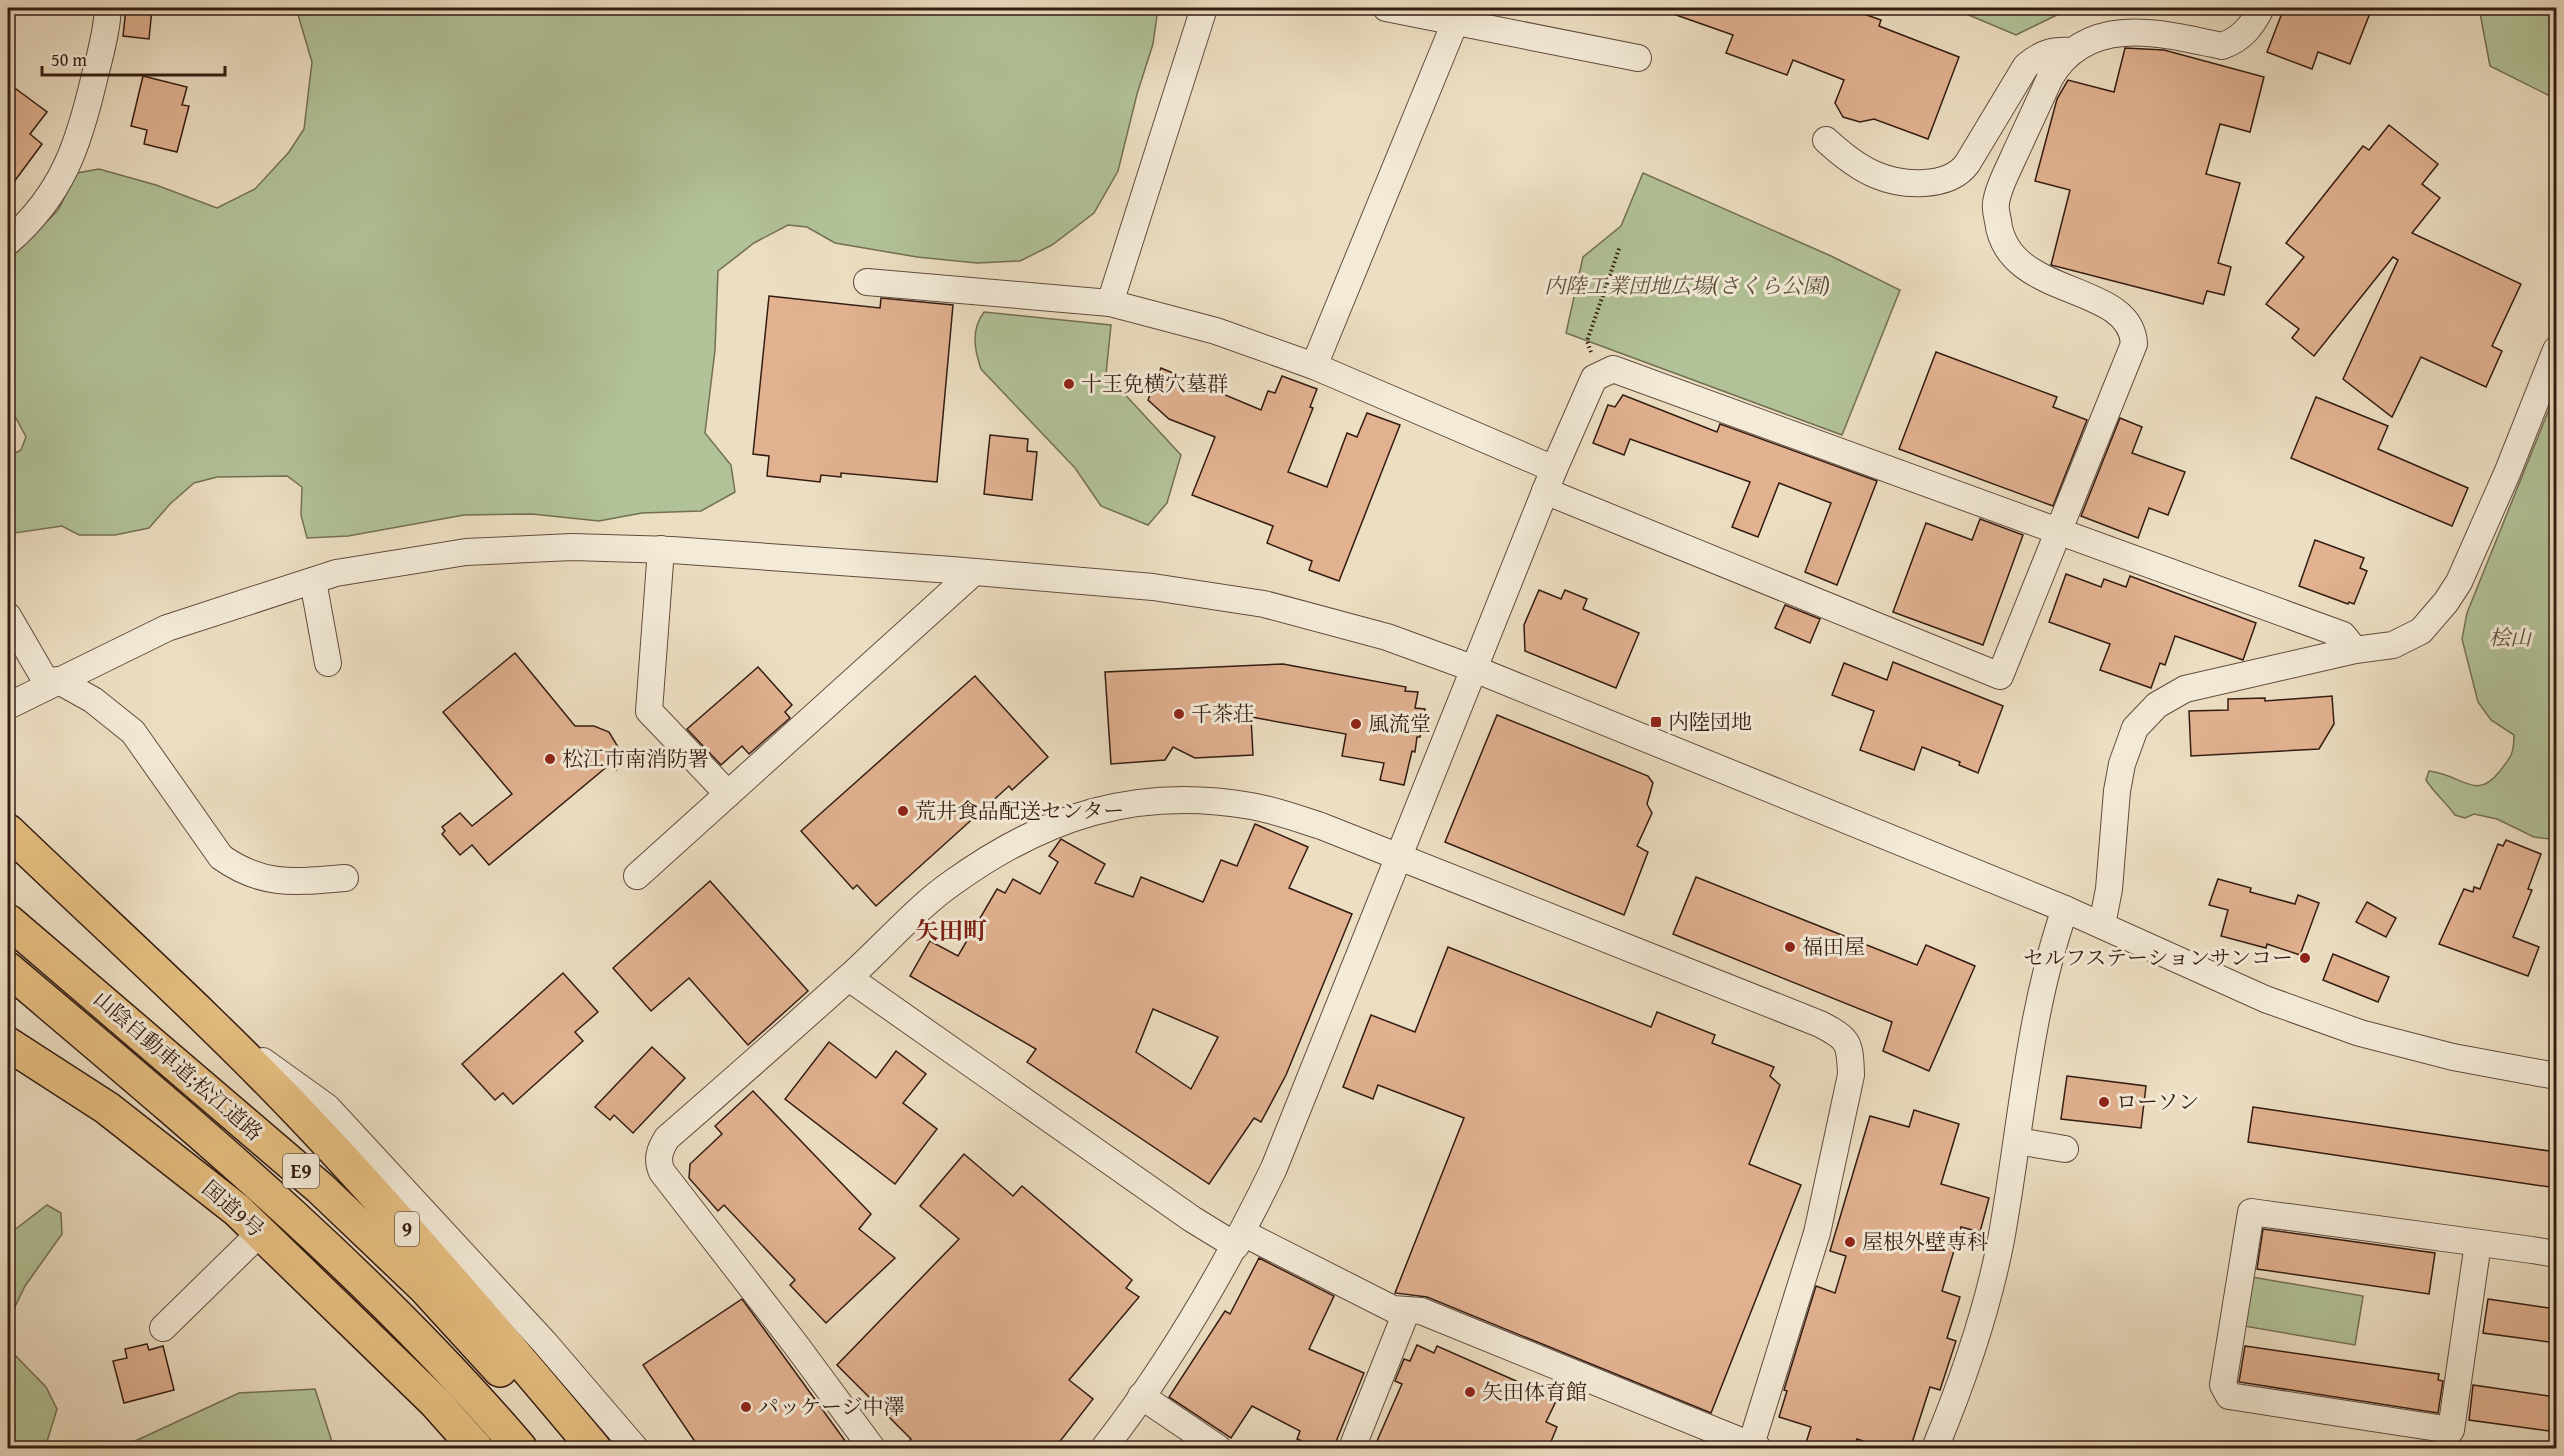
<svg xmlns="http://www.w3.org/2000/svg" width="2564" height="1456" viewBox="0 0 2564 1456" font-family="'Gentium Book Plus','Noto Serif JP',serif">
<style>
.green{fill:#b2c298;stroke:#736f55;stroke-width:1.5}
.building{fill:#e1b190;stroke:#341c12;stroke-width:1.5;fill-rule:evenodd}
.lines{fill:none;stroke-linecap:round;stroke-linejoin:round}
.minor-casing{stroke:#624c3e;stroke-width:28}
.highway-casing{stroke:#341c12;stroke-width:36}
.path{stroke:#341c12;stroke-width:4;stroke-dasharray:1.5 3;stroke-linecap:butt}
.minor{stroke:#f3ead7;stroke-width:26}
.highway{stroke:#e6bf81;stroke-width:33}
.poi-dot{fill:#8f2418;stroke:#f3ead7;stroke-width:2}
.labels{text-anchor:middle;stroke-width:6;stroke-linejoin:round;paint-order:stroke}
.shield{fill:#f3ead7;stroke:#6d5a4d;stroke-width:1.5}
.shield-label{font-size:20px;font-weight:bold;fill:#341c12}
.park-label{font-size:21px;font-style:italic;fill:#5a4e3a;stroke:#f3ead7}
.poi-label{font-size:21px;fill:#341c12;stroke:#f3ead7;text-anchor:start}
.street-label{font-size:21px;fill:#341c12;stroke:#f3ead7}
.quarter-label{font-size:24px;font-weight:bold;fill:#7a1f14;stroke:#f3ead7}
</style>
<rect width="100%" height="100%" fill="#ecdec2"/>
<filter id="stains"><feTurbulence type="fractalNoise" baseFrequency=".00333" numOctaves="4"/><feColorMatrix values="0 0 0 0 .2 0 0 0 0 .09 0 0 0 0 .02 0 0 0 .5 -.17"/></filter>
<radialGradient id="worn" r=".72"><stop offset=".6" stop-color="#630" stop-opacity="0"/><stop offset="1" stop-color="#630" stop-opacity=".3"/></radialGradient>
<g class="green">
<path d="M 296,8 L 1158,8 L 1153,44 L 1137,94 L 1118,171 L 1094,213 L 1052,245 L 1020,261 L 977,263 L 917,257 L 835,243 L 807,227 L 788,225 L 754,243 L 718,271 L 715,350 L 705,433 L 731,465 L 735,492 L 701,511 L 642,513 L 599,521 L 532,514 L 464,515 L 348,536 L 307,538 L 301,515 L 302,487 L 287,476 L 217,477 L 194,483 L 170,504 L 149,528 L 115,535 L 79,535 L 62,526 L 8,534 L 8,457 L 21,450 L 26,437 L 8,403 L 8,261 L 58,210 L 77,173 L 99,169 L 156,185 L 217,208 L 255,189 L 289,152 L 304,129 L 312,62 Z"/>
<path d="M 1952,8 L 2071,8 L 2016,35 Z"/>
<path d="M 2479,8 L 2556,8 L 2556,99 L 2490,66 Z"/>
<path d="M 1643,173 L 1831,256 L 1900,290 L 1842,435 L 1566,333 L 1583,257 L 1621,226 Z"/>
<path d="M 984,312 L 1111,325 L 1106,374 L 1181,455 L 1167,503 L 1148,525 L 1101,506 L 1075,468 L 981,369 C 974,348 971,330 984,312 Z"/>
<path d="M 2556,392 L 2556,833 L 2550,839 L 2534,837 L 2497,819 L 2474,814 L 2465,818 L 2455,815 C 2446,802 2434,793 2426,780 L 2429,771 C 2461,774 2476,802 2499,772 C 2511,757 2514,754 2514,735 L 2491,720 L 2478,702 L 2462,639 L 2467,613 Z"/>
<path d="M 47,1205 L 61,1213 L 62,1234 L 25,1286 L 11,1315 L 9,1349 L 46,1387 L 57,1409 L 45,1448 L 8,1448 L 8,1232 L 13,1231 Z"/>
<path d="M 2252,1277 L 2363,1296 L 2355,1345 L 2244,1326 Z"/>
<path d="M 315,1389 L 334,1448 L 120,1448 L 239,1393 Z"/>
</g>
<g class="building">
<path d="M 126,8 L 152,9 L 149,39 L 123,36 Z"/>
<path d="M 1663,8 L 1847,8 L 1881,20 L 1879,26 L 1959,57 L 1928,139 L 1874,119 L 1860,122 L 1843,117 L 1835,103 L 1844,80 L 1793,60 L 1787,75 L 1726,53 L 1733,35 L 1662,10 Z"/>
<path d="M 2284,8 L 2372,8 L 2350,64 L 2318,52 L 2312,69 L 2267,52 Z"/>
<path d="M 2125,48 L 2164,50 L 2264,77 L 2250,132 L 2220,124 L 2206,174 L 2240,183 L 2218,263 L 2231,267 L 2224,295 L 2207,291 L 2203,304 L 2051,265 L 2070,190 L 2035,181 L 2057,99 L 2068,80 L 2114,92 Z"/>
<path d="M 143,76 L 187,87 L 182,105 L 189,106 L 177,152 L 144,144 L 147,130 L 131,126 Z"/>
<path d="M 8,83 L 47,112 L 30,134 L 42,144 L 8,190 Z"/>
<path d="M 2389,125 L 2438,164 L 2422,184 L 2440,198 L 2412,233 L 2521,284 L 2492,346 L 2502,351 L 2486,387 L 2421,357 L 2392,417 L 2343,379 L 2398,260 L 2393,257 L 2314,356 L 2292,338 L 2299,329 L 2266,304 L 2304,257 L 2286,243 L 2363,146 L 2369,150 Z"/>
<path d="M 769,296 L 880,308 L 881,298 L 953,305 L 937,482 L 841,473 L 841,477 L 821,475 L 820,482 L 767,476 L 769,456 L 753,454 Z"/>
<path d="M 1936,352 L 2057,397 L 2053,407 L 2087,420 L 2053,506 L 1899,449 Z"/>
<path d="M 1161,368 L 1261,410 L 1268,391 L 1275,393 L 1282,376 L 1317,389 L 1310,407 L 1313,408 L 1288,472 L 1327,487 L 1347,433 L 1357,437 L 1367,413 L 1400,425 L 1339,581 L 1309,570 L 1312,561 L 1267,543 L 1273,526 L 1192,495 L 1215,437 L 1169,419 L 1148,400 Z"/>
<path d="M 1623,395 L 1717,432 L 1720,424 L 1877,481 L 1837,585 L 1805,572 L 1831,503 L 1779,483 L 1758,537 L 1732,527 L 1750,482 L 1630,439 L 1624,455 L 1593,443 L 1608,405 L 1615,407 Z"/>
<path d="M 2316,397 L 2388,426 L 2378,449 L 2468,488 L 2452,526 L 2291,458 Z"/>
<path d="M 2120,418 L 2142,427 L 2132,453 L 2185,472 L 2168,515 L 2149,508 L 2138,538 L 2081,516 Z"/>
<path d="M 990,435 L 1028,439 L 1027,451 L 1037,452 L 1032,500 L 984,494 Z"/>
<path d="M 1980,519 L 2023,535 L 1983,645 L 1893,612 L 1926,523 L 1972,540 Z"/>
<path d="M 2315,540 L 2364,558 L 2360,568 L 2367,571 L 2354,604 L 2349,602 L 2348,604 L 2299,586 Z"/>
<path d="M 2066,574 L 2101,587 L 2104,579 L 2126,587 L 2130,576 L 2256,623 L 2243,660 L 2175,636 L 2165,665 L 2160,663 L 2151,688 L 2100,670 L 2110,644 L 2049,622 Z"/>
<path d="M 1539,590 L 1561,599 L 1565,590 L 1587,599 L 1583,609 L 1639,633 L 1616,688 L 1525,651 L 1524,625 Z"/>
<path d="M 1785,605 L 1820,619 L 1810,643 L 1775,628 Z"/>
<path d="M 515,653 L 575,726 L 594,726 L 609,732 L 618,747 L 618,755 L 616,770 L 609,765 L 489,865 L 472,845 L 460,855 L 442,834 L 445,831 L 442,827 L 460,813 L 472,826 L 512,794 L 443,712 Z"/>
<path d="M 1893,662 L 2003,706 L 1978,773 L 1959,765 L 1960,762 L 1922,747 L 1914,770 L 1860,750 L 1874,711 L 1832,695 L 1844,663 L 1887,680 Z"/>
<path d="M 1283,664 L 1406,687 L 1405,691 L 1418,692 L 1415,708 L 1425,709 L 1420,737 L 1417,737 L 1415,752 L 1412,751 L 1404,785 L 1380,780 L 1384,763 L 1342,756 L 1346,734 L 1251,717 L 1253,755 L 1195,758 L 1173,747 L 1165,760 L 1111,764 L 1105,672 Z"/>
<path d="M 758,667 L 792,705 L 785,712 L 790,718 L 749,754 L 742,746 L 721,765 L 687,729 Z"/>
<path d="M 975,676 L 1048,757 L 1012,790 L 1009,786 L 876,906 L 857,885 L 853,889 L 801,831 Z"/>
<path d="M 2332,696 L 2334,724 L 2319,749 L 2191,756 L 2189,711 L 2228,710 L 2228,699 L 2265,698 L 2265,701 Z"/>
<path d="M 1497,715 L 1648,776 L 1653,783 L 1647,804 L 1652,813 L 1637,846 L 1648,852 L 1624,915 L 1445,842 Z"/>
<path d="M 1255,824 L 1308,847 L 1289,888 L 1352,914 L 1286,1075 L 1261,1122 L 1254,1118 L 1209,1184 L 1027,1062 L 1036,1049 L 910,976 L 930,941 L 958,956 L 997,889 L 1005,893 L 1013,879 L 1040,894 L 1058,862 L 1049,856 L 1061,839 L 1105,864 L 1095,883 L 1133,897 L 1141,877 L 1203,902 L 1221,860 L 1237,866 ZM 1153,1009 L 1218,1037 L 1191,1089 L 1136,1052 Z"/>
<path d="M 2506,840 L 2541,854 L 2528,889 L 2532,890 L 2513,937 L 2539,947 L 2528,976 L 2439,944 L 2464,889 L 2473,892 L 2474,887 L 2480,889 L 2498,844 L 2503,846 Z"/>
<path d="M 1696,877 L 1917,965 L 1926,945 L 1975,966 L 1929,1071 L 1883,1051 L 1892,1022 L 1673,934 Z"/>
<path d="M 2218,879 L 2251,888 L 2250,892 L 2295,904 L 2298,895 L 2319,903 L 2300,955 L 2267,944 L 2266,948 L 2221,936 L 2228,910 L 2209,905 Z"/>
<path d="M 710,881 L 808,991 L 748,1045 L 689,978 L 651,1011 L 613,968 Z"/>
<path d="M 2367,902 L 2396,918 L 2386,937 L 2356,922 Z"/>
<path d="M 1448,947 L 1651,1027 L 1657,1012 L 1715,1035 L 1712,1043 L 1774,1067 L 1770,1076 L 1780,1085 L 1749,1164 L 1801,1185 L 1711,1413 L 1427,1297 L 1395,1293 L 1464,1118 L 1378,1085 L 1373,1099 L 1343,1087 L 1371,1015 L 1415,1032 Z"/>
<path d="M 2333,954 L 2389,977 L 2378,1002 L 2323,980 Z"/>
<path d="M 563,973 L 598,1012 L 575,1032 L 583,1041 L 513,1104 L 503,1093 L 495,1100 L 462,1064 Z"/>
<path d="M 829,1042 L 876,1078 L 896,1051 L 926,1074 L 903,1103 L 937,1129 L 895,1184 L 785,1099 Z"/>
<path d="M 652,1047 L 685,1078 L 633,1133 L 614,1115 L 610,1120 L 595,1107 Z"/>
<path d="M 2067,1076 L 2146,1086 L 2141,1128 L 2061,1119 Z"/>
<path d="M 753,1091 L 871,1214 L 859,1229 L 895,1258 L 826,1323 L 790,1285 L 795,1280 L 724,1205 L 718,1211 L 689,1178 L 690,1164 L 722,1134 L 715,1126 Z"/>
<path d="M 2253,1107 L 2556,1152 L 2556,1188 L 2248,1142 Z"/>
<path d="M 1914,1110 L 1959,1124 L 1941,1184 L 1989,1198 L 1980,1232 L 1961,1227 L 1942,1291 L 1960,1297 L 1947,1338 L 1956,1341 L 1940,1390 L 1930,1387 L 1910,1449 L 1887,1449 L 1857,1439 L 1854,1449 L 1804,1449 L 1811,1427 L 1779,1417 L 1787,1391 L 1784,1390 L 1816,1286 L 1835,1293 L 1846,1256 L 1830,1251 L 1870,1116 L 1909,1127 Z"/>
<path d="M 964,1154 L 1013,1196 L 1022,1186 L 1132,1280 L 1126,1288 L 1139,1297 L 1069,1380 L 1093,1399 L 1054,1449 L 902,1449 L 911,1439 L 837,1365 L 959,1239 L 920,1206 Z"/>
<path d="M 2263,1229 L 2435,1253 L 2429,1294 L 2257,1269 Z"/>
<path d="M 1259,1258 L 1334,1296 L 1309,1349 L 1364,1373 L 1333,1449 L 1320,1449 L 1297,1439 L 1300,1431 L 1252,1406 L 1231,1438 L 1169,1397 L 1225,1311 L 1230,1314 Z"/>
<path d="M 742,1299 L 753,1314 L 851,1449 L 700,1449 L 643,1365 Z"/>
<path d="M 2488,1299 L 2556,1309 L 2556,1343 L 2483,1333 Z"/>
<path d="M 147,1344 L 149,1350 L 163,1346 L 174,1390 L 124,1403 L 113,1361 L 127,1358 L 125,1349 Z"/>
<path d="M 1417,1345 L 1434,1353 L 1437,1346 L 1557,1399 L 1546,1422 L 1557,1427 L 1548,1449 L 1394,1449 L 1377,1441 L 1402,1384 L 1395,1381 L 1404,1359 L 1410,1361 Z"/>
<path d="M 2245,1346 L 2439,1374 L 2438,1380 L 2443,1381 L 2438,1413 L 2239,1382 Z"/>
<path d="M 2473,1385 L 2556,1397 L 2556,1432 L 2469,1420 Z"/>
</g>
<g class="lines">
<defs>
<g id="minor">
<path d="M 1386,8 L 1638,58"/>
<path d="M 1826,140 C 1841,154 1857,167 1876,175 C 1902,186 1948,189 1967,164 L 2026,66 C 2042,53 2051,50 2071,51"/>
<path d="M 8,242 C 63,194 79,144 95,75 C 101,53 107,30 108,8"/>
<path d="M 867,282 L 1110,303 L 1216,331 L 1314,366 L 1554,469 L 1274,1168 C 1226,1267 1171,1362 1104,1448"/>
<path d="M 1110,303 L 1204,8"/>
<path d="M 1314,366 L 1456,20"/>
<path d="M 1554,469 L 1594,378 L 1613,369 L 2343,635 L 2355,650"/>
<path d="M 1545,491 L 2000,676 L 2134,344 C 2131,281 2007,300 1998,221 C 1997,216 1995,209 1996,203 C 1998,187 2008,170 2014,156 C 2026,130 2038,104 2050,78 C 2087,13 2162,33 2222,46 C 2242,39 2252,26 2261,8"/>
<path d="M 661,549 L 649,711 L 728,794"/>
<path d="M 313,581 L 328,663"/>
<path d="M 8,616 L 48,685"/>
<path d="M 57,680 L 93,700 L 133,732 L 221,857 C 263,887 296,882 345,878"/>
<path d="M 8,706 L 167,628 L 336,573 L 466,552 L 572,547 L 672,550 L 952,570 L 1153,587 L 1264,604 L 1387,637 L 1472,668 L 2065,909 L 2265,999 L 2360,1033 L 2453,1057 L 2556,1076"/>
<path d="M 637,876 L 974,572"/>
<path d="M 2102,925 L 2109,889 L 2117,791 L 2122,764 L 2135,728 L 2157,705 L 2185,689 L 2355,650 L 2393,645 L 2421,631 L 2446,602 L 2459,582 L 2508,471 L 2556,350"/>
<path d="M 849,978 L 1192,1219 L 1236,1246"/>
<path d="M 263,1061 L 327,1107 L 545,1343 L 635,1448"/>
<path d="M 2017,1141 L 2065,1149"/>
<path d="M 1243,1233 L 1393,1309 L 1421,1311 L 1758,1448"/>
<path d="M 2478,1243 L 2451,1430 L 2229,1396 L 2223,1385 L 2251,1212 L 2532,1250 L 2556,1254"/>
<path d="M 163,1328 L 260,1233"/>
<path d="M 1141,1396 L 1218,1448"/>
<path d="M 872,1448 L 796,1345 L 662,1172 C 656,1159 660,1149 667,1138 C 728,1085 788,1032 848,978 C 881,949 916,908 952,883 C 1045,816 1137,786 1251,806 C 1275,810 1299,819 1321,826 L 1820,1024 C 1849,1039 1850,1042 1851,1075 L 1817,1233 L 1750,1448"/>
<path d="M 1352,1448 L 1407,1310"/>
<path d="M 1935,1448 C 1963,1381 1987,1312 2001,1240 C 2021,1130 2028,1014 2065,909"/>
</g>
<g id="highway">
<path d="M 8,831 C 109,928 214,1022 310,1124 C 409,1229 502,1338 594,1448"/>
<path d="M 8,921 L 320,1188 L 425,1288 L 500,1370"/>
<path d="M 8,969 C 186,1120 367,1269 520,1448"/>
<path d="M 8,1044 L 107,1108 L 237,1210 L 435,1402 L 476,1448"/>
</g>
</defs>
<use href="#minor" class="minor-casing"/>
<use href="#highway" class="highway-casing"/>
<path class="path" d="M 1591,352 L 1587,341 L 1620,246"/>
<use href="#minor" class="minor"/>
<use href="#highway" class="highway"/>
</g>
<g class="poi-dot">
<circle cx="1069" cy="384" r="6"/>
<circle cx="1179" cy="714" r="6"/>
<rect x="1650" y="716" width="12" height="12" rx="3"/>
<circle cx="1356" cy="724" r="6"/>
<circle cx="550" cy="759" r="6"/>
<circle cx="903" cy="811" r="6"/>
<circle cx="1790" cy="947" r="6"/>
<circle cx="2305" cy="958" r="6"/>
<circle cx="2104" cy="1102" r="6"/>
<circle cx="1850" cy="1242" r="6"/>
<circle cx="1470" cy="1392" r="6"/>
<circle cx="746" cy="1407" r="6"/>
</g>
<g class="labels">
<g class="shield">
<rect x="283" y="1154" width="36" height="34" rx="4.5"/>
<rect x="395" y="1212" width="24" height="34" rx="4.5"/>
</g>
<g class="shield-label">
<text x="301" y="1178">E9</text>
<text x="407" y="1236">9</text>
</g>
<g class="park-label">
<text x="1687" y="293">内陸工業団地広場(さくら公園)</text>
<text x="2510" y="645">桧山</text>
</g>
<g class="poi-label">
<text x="1081" y="391">十王免横穴墓群</text>
<text x="1191" y="721">千茶荘</text>
<text x="1668" y="729">内陸団地</text>
<text x="1368" y="731">風流堂</text>
<text x="562" y="766">松江市南消防署</text>
<text x="915" y="818">荒井食品配送センター</text>
<text x="1802" y="954">福田屋</text>
<text x="2293" y="965" text-anchor="end">セルフステーションサンコー</text>
<text x="2116" y="1109">ローソン</text>
<text x="1862" y="1249">屋根外壁専科</text>
<text x="1482" y="1399">矢田体育館</text>
<text x="758" y="1414">パッケージ中澤</text>
</g>
<g class="street-label">
<text transform="translate(178 1066) rotate(41)" y="7">山陰自動車道;松江道路</text>
<text transform="translate(233 1209) rotate(41)" y="7">国道9号</text>
</g>
<g class="quarter-label">
<text x="951" y="939">矢田町</text>
</g>
</g>
<rect width="2564" height="1456" fill="none" stroke="#ecdec2" stroke-width="30"/>
<rect x="9" y="9" width="2546" height="1438" fill="none" stroke="#341c12" stroke-width="3"/>
<rect x="15" y="15" width="2534" height="1426" fill="none" stroke="#341c12" stroke-width="1.5"/>
<path d="M42 66v9h183v-9" fill="none" stroke="#341c12" stroke-width="3"/>
<text x="51" y="66" font-size="18" fill="#341c12" stroke="#f3ead7" stroke-width="4.5" paint-order="stroke">50 m</text>
<rect width="100%" height="100%" filter="url(#stains)"/>
<rect width="100%" height="100%" fill="url(#worn)"/>
</svg>
